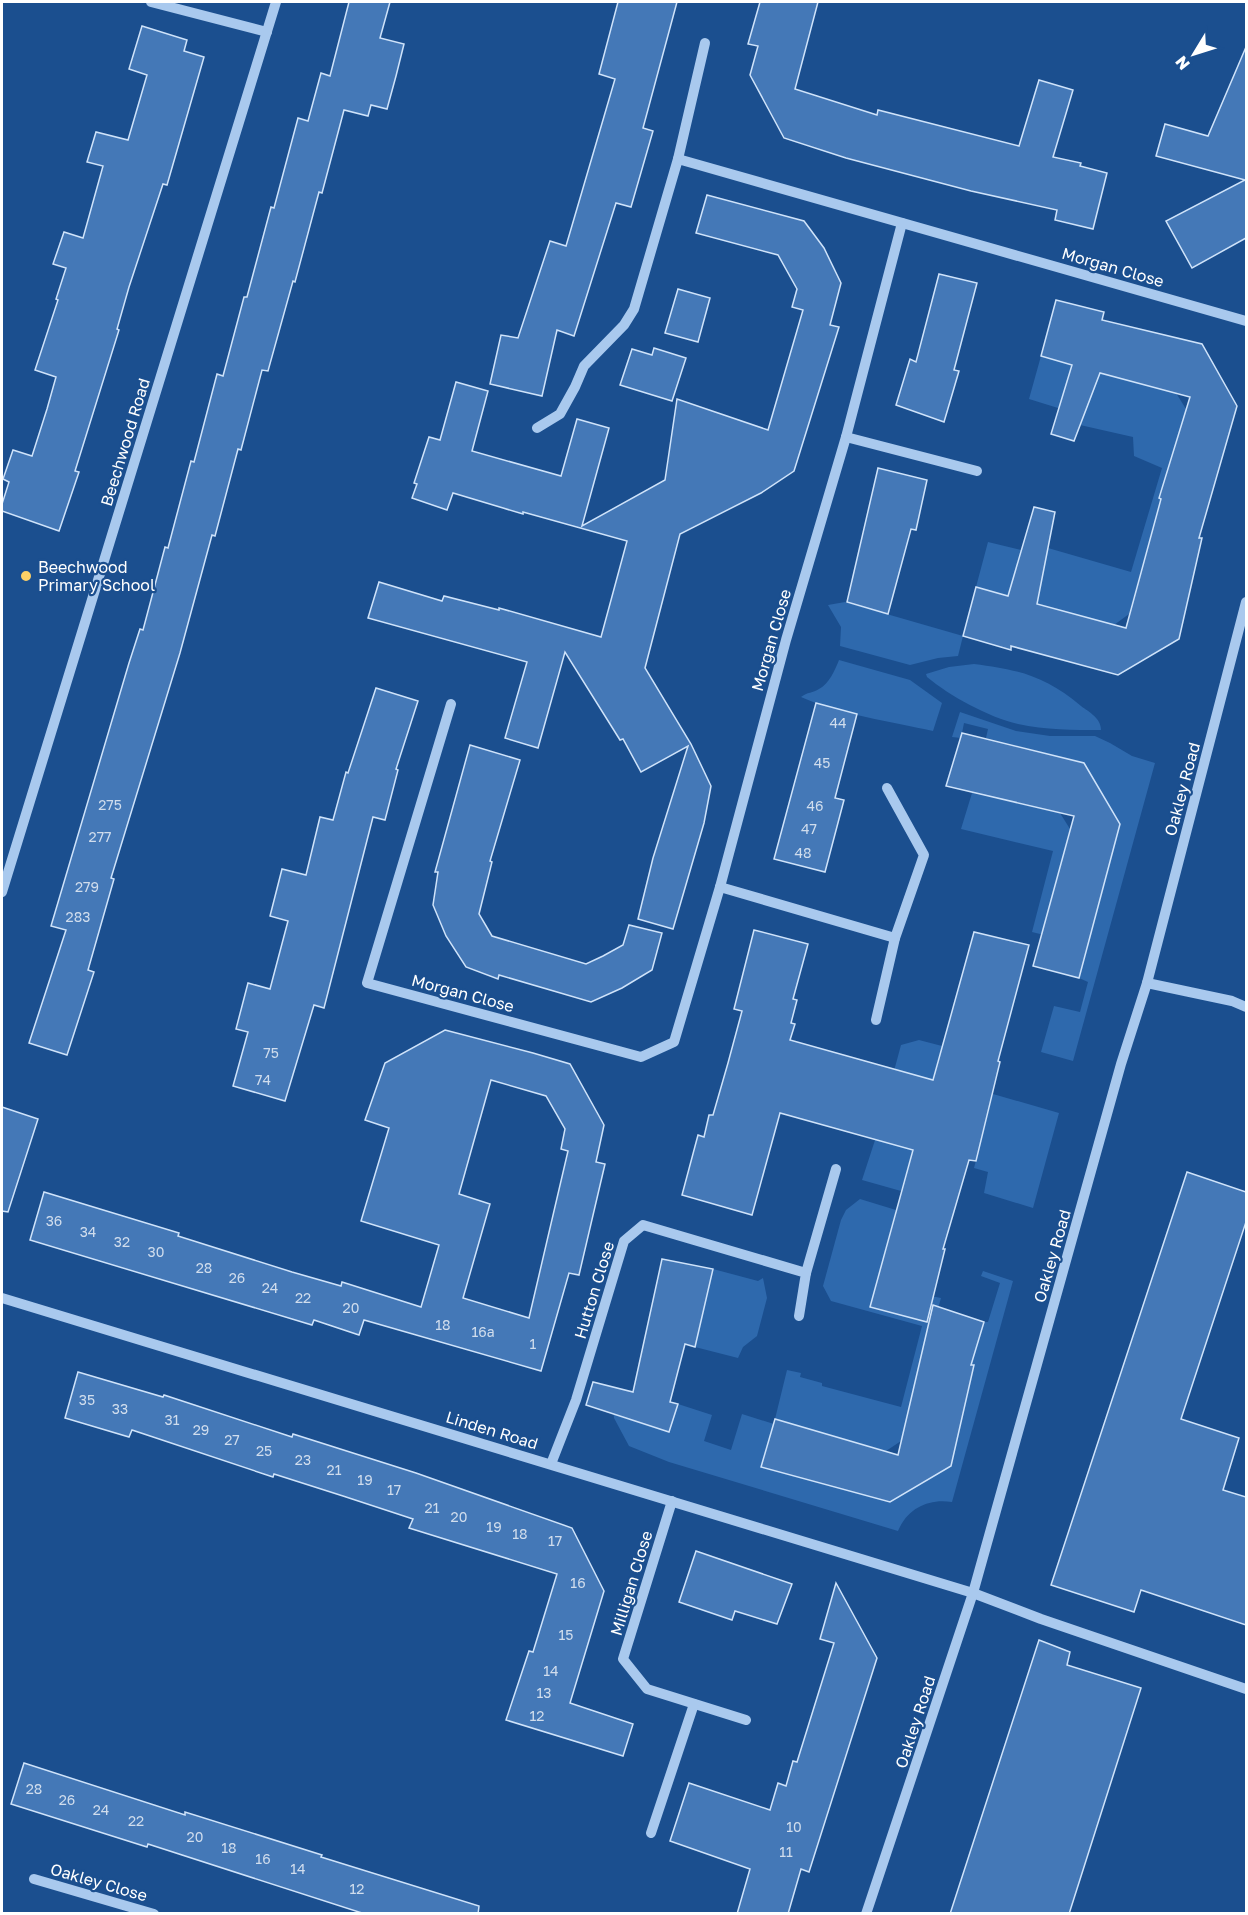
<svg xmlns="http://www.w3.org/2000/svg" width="1248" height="1915" viewBox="0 0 1248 1915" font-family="'Golos Text',sans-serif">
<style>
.green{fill:#2e69ad}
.building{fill:#4478b7;stroke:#cfe3fa;stroke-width:1.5;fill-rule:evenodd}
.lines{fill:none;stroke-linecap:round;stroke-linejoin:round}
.minor{stroke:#a9c9ee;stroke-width:10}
.poi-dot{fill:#ffd166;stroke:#1b4f8f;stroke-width:2}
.labels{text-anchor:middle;stroke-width:4.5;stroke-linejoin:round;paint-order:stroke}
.number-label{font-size:14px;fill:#d0dded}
.street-label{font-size:16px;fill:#fff;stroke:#1b4f8f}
.poi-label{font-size:16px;fill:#fff;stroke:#1b4f8f;text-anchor:start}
</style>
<rect width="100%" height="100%" fill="#1b4f8f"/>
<g class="green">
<path d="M 1041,356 L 1176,393 L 1186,409 L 1171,502 L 1153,527 L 1129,614 L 1114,625 L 976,587 L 988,542 L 1021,550 L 1023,545 L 1047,552 L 1048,548 L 1131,572 L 1162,468 L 1134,456 L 1133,437 L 1080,425 L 1082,420 L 1058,412 L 1058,408 L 1029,399 Z"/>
<path d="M 845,602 L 963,636 L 958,656 L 938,658 L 910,665 L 840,646 L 841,627 L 828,605 Z"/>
<path d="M 839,660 L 910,680 L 942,703 L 933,731 C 893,722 838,714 801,697 C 807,692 813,693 819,689 C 829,684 835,670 839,660 Z"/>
<path d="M 974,664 C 1020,670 1045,676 1081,706 C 1089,712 1101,718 1101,730 C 1074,730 1045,730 1018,724 C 988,717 950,696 927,677 L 926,674 L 949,667 Z"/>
<path d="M 960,712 L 1016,731 L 1050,736 L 1095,736 L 1110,743 L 1132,756 L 1155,763 L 1073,1061 L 1041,1052 L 1054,1006 L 1080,1012 L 1088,982 L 1079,978 L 1088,946 L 1032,932 L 1053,851 L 961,829 L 972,793 L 1060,813 L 1070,829 L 1046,918 L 1092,931 L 1120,824 L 1084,763 L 986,738 L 988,729 L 964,723 L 961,738 L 952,737 Z"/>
<path d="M 919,1040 L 942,1046 L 901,1191 L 862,1180 L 877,1134 L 901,1045 Z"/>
<path d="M 993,1094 L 1059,1113 L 1033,1208 L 984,1193 L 988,1172 L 974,1168 Z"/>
<path d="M 860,1199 L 896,1210 L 870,1307 L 923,1321 L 931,1296 L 941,1298 L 932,1330 L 974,1352 L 984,1322 L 988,1322 L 1000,1283 L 981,1276 L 983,1271 L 1013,1281 L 952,1502 C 928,1498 907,1509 898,1531 L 669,1462 L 629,1446 L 614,1418 L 612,1400 L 618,1416 L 669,1432 L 678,1404 L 712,1415 L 704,1441 L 731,1450 L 742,1414 L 774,1424 L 761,1467 L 890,1502 L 951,1466 L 974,1366 L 922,1354 L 901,1441 L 886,1451 L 775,1419 L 787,1370 L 801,1373 L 800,1377 L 822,1383 L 822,1386 L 901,1407 L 922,1326 L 831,1301 L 823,1286 L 841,1220 L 846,1210 Z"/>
<path d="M 713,1269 L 758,1281 L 763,1278 L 767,1298 L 757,1336 L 743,1347 L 738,1358 L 695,1347 L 701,1322 L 701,1299 L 706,1299 Z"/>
</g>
<g class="building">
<path d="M 349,2 L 390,2 L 380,38 L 404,44 L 396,76 L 387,109 L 371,105 L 368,116 L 344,110 L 322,193 L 319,192 L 295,282 L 293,281 L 268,371 L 262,370 L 241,450 L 238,449 L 215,536 L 212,535 L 180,653 L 111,878 L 114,879 L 88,970 L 94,972 L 67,1055 L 29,1043 L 66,930 L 51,926 L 129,663 L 140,629 L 143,630 L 165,547 L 168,548 L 191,461 L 194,462 L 217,374 L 223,376 L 244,297 L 247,297 L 271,207 L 274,208 L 298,118 L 308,121 L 321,73 L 330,76 Z"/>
<path d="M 618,2 L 677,2 L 643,128 L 653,131 L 631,207 L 616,203 L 574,336 L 557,330 L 542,396 L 490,384 L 501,335 L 518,338 L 550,241 L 566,246 L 615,79 L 599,74 Z"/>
<path d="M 760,2 L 818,2 L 795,89 L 877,115 L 878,110 L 1019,146 L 1039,80 L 1073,90 L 1053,157 L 1081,163 L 1080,166 L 1107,173 L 1093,229 L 1055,220 L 1057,210 L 971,191 L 846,158 L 784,138 L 750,75 L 758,46 L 748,44 Z"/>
<path d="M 142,26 L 187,40 L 184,51 L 204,57 L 167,185 L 163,184 L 129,287 L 117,329 L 119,330 L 75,471 L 79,472 L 59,531 L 2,511 L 2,504 L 9,482 L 3,479 L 13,450 L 32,456 L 47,409 L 56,377 L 35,370 L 58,300 L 56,299 L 66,268 L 53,264 L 64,232 L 83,238 L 103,166 L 87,162 L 96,132 L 128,140 L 147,75 L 129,69 Z"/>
<path d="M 1246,47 L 1246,238 L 1192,268 L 1166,221 L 1245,180 L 1156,156 L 1165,124 L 1208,136 Z"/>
<path d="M 707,195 L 804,221 L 824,248 L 841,283 L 830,325 L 839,327 L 794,471 L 761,493 L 680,534 L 645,668 L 691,744 L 711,786 L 704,823 L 673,929 L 638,919 L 653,858 L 688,746 L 641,772 L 623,739 L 620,740 L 565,652 L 538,748 L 505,738 L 527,662 L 368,618 L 379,582 L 442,601 L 444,596 L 499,610 L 499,608 L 601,637 L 627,541 L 523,512 L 523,514 L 453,493 L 447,510 L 412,498 L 417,484 L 414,483 L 429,437 L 440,440 L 456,382 L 488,391 L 472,451 L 561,476 L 577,419 L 609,428 L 582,526 L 665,480 L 677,399 L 768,430 L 803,310 L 792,307 L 797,289 L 778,255 L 696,233 Z"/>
<path d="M 939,274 L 977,283 L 954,370 L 959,371 L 944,422 L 896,405 L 910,359 L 916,362 Z"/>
<path d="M 678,289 L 710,298 L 698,342 L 665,333 Z"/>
<path d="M 1056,300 L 1104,312 L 1102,320 L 1202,344 L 1237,406 L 1199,538 L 1202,538 L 1179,639 L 1118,675 L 1011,646 L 1011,650 L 963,636 L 976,587 L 1008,596 L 1034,507 L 1055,512 L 1037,604 L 1126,628 L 1161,499 L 1159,498 L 1190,397 L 1100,373 L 1074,441 L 1051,434 L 1072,365 L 1041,356 Z"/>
<path d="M 654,348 L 686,358 L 672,401 L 620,385 L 632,349 L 652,355 Z"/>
<path d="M 878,468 L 927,480 L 916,530 L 911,529 L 888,614 L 847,602 Z"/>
<path d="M 376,688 L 418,701 L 396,769 L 398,770 L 385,820 L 373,817 L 324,1008 L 314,1005 L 285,1101 L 233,1086 L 248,1032 L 236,1029 L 248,983 L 270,989 L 288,921 L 270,916 L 282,869 L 306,875 L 320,817 L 333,820 L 346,772 L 348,773 Z"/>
<path d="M 816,703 L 857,714 L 835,798 L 844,800 L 825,872 L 774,859 Z"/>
<path d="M 962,733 L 1084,763 L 1120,824 L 1079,978 L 1033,966 L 1074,816 L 946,786 Z"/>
<path d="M 470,745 L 520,760 L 490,861 L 492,862 L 479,914 L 492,936 L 586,964 L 603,956 L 623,945 L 629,925 L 662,933 L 652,970 L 622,988 L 591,1002 L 499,975 L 498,979 L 466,967 L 446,936 L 433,905 L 438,872 L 435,872 Z"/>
<path d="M 754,930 L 808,944 L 793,999 L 797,1000 L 791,1023 L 795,1024 L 790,1040 L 933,1080 L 974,932 L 1029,945 L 998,1061 L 1000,1062 L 976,1161 L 969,1160 L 943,1249 L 945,1249 L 927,1322 L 870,1307 L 913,1150 L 780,1113 L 752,1215 L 682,1195 L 698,1135 L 704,1137 L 709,1115 L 713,1115 L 728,1063 L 742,1011 L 734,1009 Z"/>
<path d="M 445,1030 L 533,1053 L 570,1064 L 604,1125 L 596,1162 L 605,1164 L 579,1275 L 569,1273 L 541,1371 L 364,1320 L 359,1335 L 314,1320 L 312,1325 L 30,1240 L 44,1192 L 179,1233 L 178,1236 L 292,1272 L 341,1286 L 342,1282 L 421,1307 L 439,1245 L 361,1221 L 389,1128 L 365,1120 L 385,1063 ZM 491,1080 L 546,1096 L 565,1129 L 561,1149 L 568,1151 L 529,1318 L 463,1298 L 490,1204 L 459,1194 Z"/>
<path d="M 2,1107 L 38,1119 L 8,1212 L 2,1211 Z"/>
<path d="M 1187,1172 L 1246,1192 L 1246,1222 L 1181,1419 L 1239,1438 L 1223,1490 L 1246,1497 L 1246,1625 L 1141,1590 L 1134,1612 L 1051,1585 Z"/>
<path d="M 662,1259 L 713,1269 L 695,1347 L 685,1344 L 670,1402 L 678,1404 L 669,1432 L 586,1405 L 593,1382 L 633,1392 Z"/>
<path d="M 933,1305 L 984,1322 L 971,1365 L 974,1365 L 951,1466 L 890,1502 L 761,1467 L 775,1419 L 898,1455 Z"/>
<path d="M 78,1372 L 163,1397 L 164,1395 L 292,1437 L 293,1434 L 416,1473 L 572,1528 L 604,1591 L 570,1703 L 633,1724 L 623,1756 L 506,1720 L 529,1651 L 533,1652 L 557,1574 L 409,1528 L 413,1519 L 343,1496 L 274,1474 L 273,1477 L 132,1430 L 129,1437 L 65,1418 Z"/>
<path d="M 696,1551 L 792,1584 L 777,1624 L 735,1611 L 732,1620 L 679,1602 Z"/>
<path d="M 836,1583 L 877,1658 L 809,1872 L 801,1869 L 788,1914 L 737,1914 L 750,1869 L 670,1841 L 689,1783 L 770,1810 L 778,1783 L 786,1786 L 793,1761 L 797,1762 L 834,1643 L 820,1639 Z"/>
<path d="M 1039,1640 L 1070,1652 L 1067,1665 L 1141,1688 L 1069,1914 L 950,1914 Z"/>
<path d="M 24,1763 L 185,1815 L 185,1812 L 322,1855 L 321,1857 L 479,1906 L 478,1914 L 365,1914 L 148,1844 L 147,1847 L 11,1804 Z"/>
</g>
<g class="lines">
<g class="minor">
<path d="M 151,2 L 267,32"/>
<path d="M 678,159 L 705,43"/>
<path d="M 537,428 L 560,414 L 575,387 L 584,366 L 624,325 L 634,309 L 678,159 L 1246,321"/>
<path d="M 846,437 L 977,471"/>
<path d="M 451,704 L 367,983 L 641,1057 L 674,1042 L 720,887 L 786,640 L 846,437 L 902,223"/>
<path d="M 887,788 L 924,855 L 895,938"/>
<path d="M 720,887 L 895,938 L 876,1020"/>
<path d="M 2,892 L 276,2"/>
<path d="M 1147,983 L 1232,1001 L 1246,1007"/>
<path d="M 806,1273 L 836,1169"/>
<path d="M 2,1298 L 973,1593 L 1041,1619 L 1246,1689"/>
<path d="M 551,1464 L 576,1400 L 624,1241 L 643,1225 L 806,1273 L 799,1316"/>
<path d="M 672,1501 L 623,1659 L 647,1689 L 746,1720"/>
<path d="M 651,1833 L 694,1704"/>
<path d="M 34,1879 L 154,1914"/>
<path d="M 866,1914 L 973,1593 L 1121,1064 L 1147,983 L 1246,602"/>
</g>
</g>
<circle class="poi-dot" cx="26" cy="576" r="6"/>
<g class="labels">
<g class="number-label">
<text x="838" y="728">44</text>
<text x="822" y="768">45</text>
<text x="110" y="810">275</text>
<text x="815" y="811">46</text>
<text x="809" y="834">47</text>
<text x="100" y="842">277</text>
<text x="803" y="858">48</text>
<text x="87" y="892">279</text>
<text x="78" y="922">283</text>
<text x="271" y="1058">75</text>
<text x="263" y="1085">74</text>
<text x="54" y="1226">36</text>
<text x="88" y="1237">34</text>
<text x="122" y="1247">32</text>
<text x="156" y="1257">30</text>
<text x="204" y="1273">28</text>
<text x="237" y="1283">26</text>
<text x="270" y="1293">24</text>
<text x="303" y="1303">22</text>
<text x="351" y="1313">20</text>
<text x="443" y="1330">18</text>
<text x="483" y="1337">16a</text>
<text x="533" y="1349">1</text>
<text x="87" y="1405">35</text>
<text x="120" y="1414">33</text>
<text x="172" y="1425">31</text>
<text x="201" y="1435">29</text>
<text x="232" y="1445">27</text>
<text x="264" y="1456">25</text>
<text x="303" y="1465">23</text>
<text x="334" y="1475">21</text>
<text x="365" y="1485">19</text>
<text x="394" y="1495">17</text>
<text x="432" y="1513">21</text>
<text x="459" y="1522">20</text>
<text x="494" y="1532">19</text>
<text x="520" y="1539">18</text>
<text x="555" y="1546">17</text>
<text x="578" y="1588">16</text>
<text x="566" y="1640">15</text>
<text x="551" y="1676">14</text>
<text x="544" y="1698">13</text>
<text x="537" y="1721">12</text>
<text x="34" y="1794">28</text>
<text x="67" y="1805">26</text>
<text x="101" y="1815">24</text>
<text x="136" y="1826">22</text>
<text x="794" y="1832">10</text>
<text x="195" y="1842">20</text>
<text x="229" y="1853">18</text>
<text x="786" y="1857">11</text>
<text x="263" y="1864">16</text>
<text x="298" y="1874">14</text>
<text x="357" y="1894">12</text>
</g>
<g class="street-label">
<text transform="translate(1113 267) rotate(16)" y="6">Morgan Close</text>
<text transform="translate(125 442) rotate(-73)" y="6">Beechwood Road</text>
<text transform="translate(771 640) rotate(-74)" y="6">Morgan Close</text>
<text transform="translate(1182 789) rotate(-75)" y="6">Oakley Road</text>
<text transform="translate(463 993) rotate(15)" y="6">Morgan Close</text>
<text transform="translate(1052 1256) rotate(-74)" y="6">Oakley Road</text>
<text transform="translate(594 1290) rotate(-73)" y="6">Hutton Close</text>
<text transform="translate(492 1430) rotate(17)" y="6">Linden Road</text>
<text transform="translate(631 1583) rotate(-73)" y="6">Milligan Close</text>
<text transform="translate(915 1722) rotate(-72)" y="6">Oakley Road</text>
<text transform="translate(99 1882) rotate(16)" y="6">Oakley Close</text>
</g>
<g class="poi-label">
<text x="38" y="573">Beechwood<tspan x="38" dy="18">Primary School</tspan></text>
</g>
</g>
<rect width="1248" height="1915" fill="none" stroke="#ffffff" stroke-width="6"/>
<g transform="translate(1194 54) rotate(232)" stroke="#1b4f8f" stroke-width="4.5" paint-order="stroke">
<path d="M0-4.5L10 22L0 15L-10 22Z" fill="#ffffff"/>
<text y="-9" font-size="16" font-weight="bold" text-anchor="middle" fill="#ffffff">N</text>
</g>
</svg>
